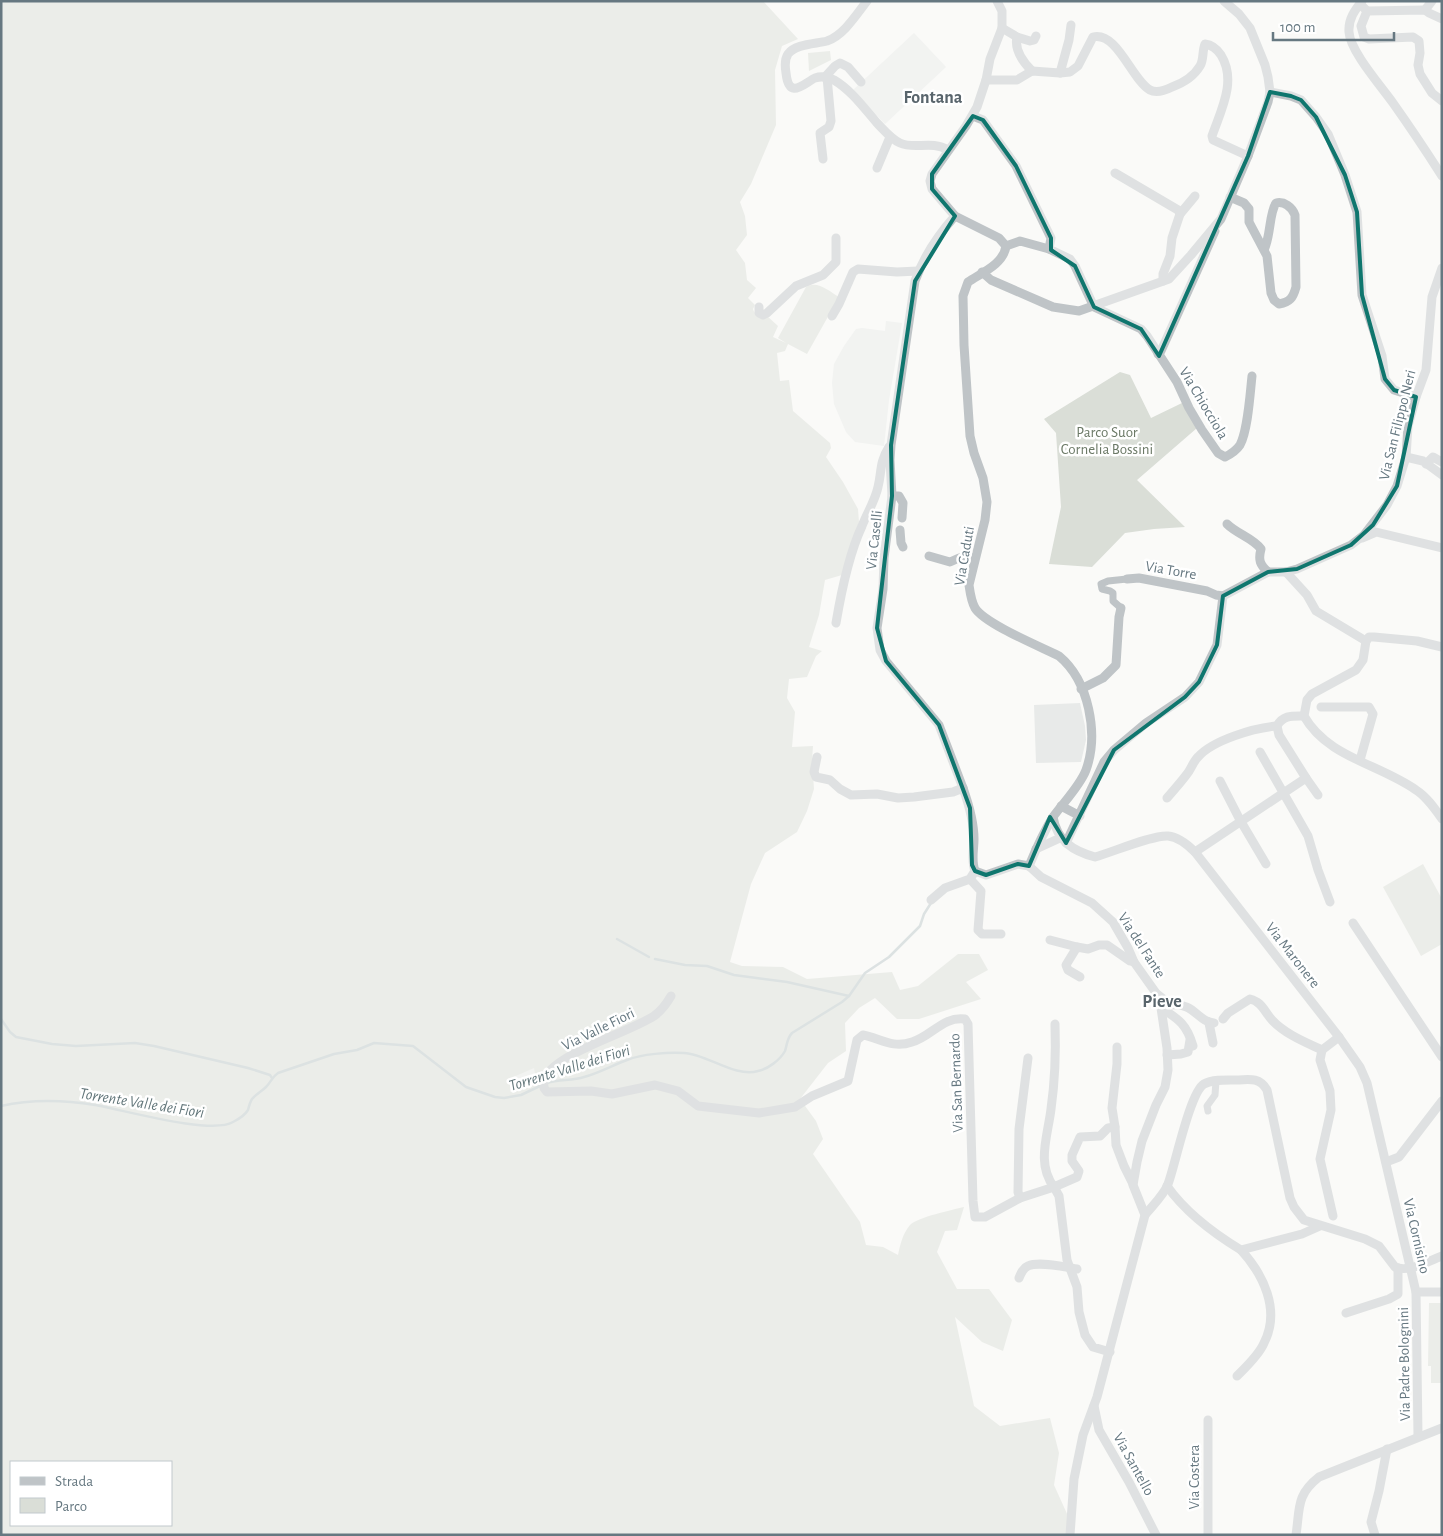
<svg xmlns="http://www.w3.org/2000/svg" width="1443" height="1536" viewBox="0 0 1443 1536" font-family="'Alegreya Sans',sans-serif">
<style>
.built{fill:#e8eae9}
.green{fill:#daded7;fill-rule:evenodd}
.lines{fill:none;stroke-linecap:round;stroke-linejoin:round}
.stream{stroke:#b9c5c8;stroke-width:2.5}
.pedestrian{stroke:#bfc4c7;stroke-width:7}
.minor{stroke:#bfc4c7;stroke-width:9}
.marked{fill:none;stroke:#0f766e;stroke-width:4;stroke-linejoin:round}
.labels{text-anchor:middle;stroke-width:5;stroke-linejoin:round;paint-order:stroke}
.street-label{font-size:15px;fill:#667881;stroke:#fff}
.park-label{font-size:15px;fill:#6b7966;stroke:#fff}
.water-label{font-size:16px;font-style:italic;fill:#62767a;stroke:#fff}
.quarter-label{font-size:18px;font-weight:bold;fill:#59656c;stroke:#fff}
</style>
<rect width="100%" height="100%" fill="#fafaf8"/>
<g class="built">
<path d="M 914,33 L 946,67 L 885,124 L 853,90 Z"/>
<path d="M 886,321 L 902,323 L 889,400 L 884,446 L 855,442 L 846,432 L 834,404 L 832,383 L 834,364 L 844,346 L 856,329 L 862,328 L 885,331 Z"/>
<path d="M 1080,703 L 1085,726 L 1086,740 L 1081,762 L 1036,763 L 1034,705 Z"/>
<path d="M 534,1067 L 536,1084 L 510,1093 L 511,1077 Z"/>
</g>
<g class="green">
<path d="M 1,1 L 763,1 L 798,39 L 782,46 L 775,70 L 776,125 L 751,184 L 740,202 L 745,216 L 747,235 L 736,250 L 745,263 L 747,280 L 756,288 L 748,298 L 755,305 L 753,309 C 755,316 760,315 766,315 L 778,326 L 773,337 L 786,343 L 778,338 L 806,287 C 817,280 829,291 839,297 L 807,354 L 788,344 L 785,351 L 777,353 L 780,381 L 789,380 L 793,411 L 830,443 L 831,448 L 826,457 L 843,482 L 858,509 L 859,522 L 842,575 L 825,580 L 819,615 L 809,647 L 822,651 L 816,656 L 807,677 L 789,679 L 787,698 L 795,712 L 792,747 L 813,746 L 812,760 L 814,789 L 807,811 L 797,832 L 765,853 L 751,884 L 730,962 L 742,966 L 783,967 L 807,979 L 892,972 L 900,990 L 918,986 L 958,954 L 979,954 L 988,970 L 966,982 L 981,999 L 919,1019 L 897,1019 L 875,998 L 859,1008 L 845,1023 L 846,1051 L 828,1063 L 800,1099 L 816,1121 L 823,1139 L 813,1154 L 860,1222 L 866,1245 L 883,1247 L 898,1255 C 900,1245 903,1233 910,1225 C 918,1217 952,1210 964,1207 L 957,1230 L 945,1231 L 937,1252 L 957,1289 L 989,1289 L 1012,1320 L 1003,1351 L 982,1342 L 955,1317 L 974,1406 L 1000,1426 L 1050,1418 L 1059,1453 L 1054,1485 L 1068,1516 L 1074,1535 L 1,1535 ZM 534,1068 L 536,1084 L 510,1092 L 511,1078 ZM 11,1462 L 171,1462 L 171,1525 L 11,1525 Z"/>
<path d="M 830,51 L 831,60 L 809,71 L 808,53 Z"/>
<path d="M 1120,372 L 1130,375 L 1151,418 L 1182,403 L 1197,428 L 1137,480 L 1185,527 L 1154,529 L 1125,533 L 1092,567 L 1049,564 L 1061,507 L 1056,433 L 1044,419 Z"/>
<path d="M 1423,864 L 1442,899 L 1442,944 L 1421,956 L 1383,887 Z"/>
<path d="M 1429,1303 L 1442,1303 L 1442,1383 L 1431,1383 L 1431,1366 L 1428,1366 Z"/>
</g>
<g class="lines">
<g class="stream">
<path d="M 617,939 L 649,957"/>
<path d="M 655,959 L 685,965 L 707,966 L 734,975 L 787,982 L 849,996"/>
<path d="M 1,1019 L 10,1032 L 16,1037 L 52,1044 L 76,1046 L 135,1043 L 154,1046 L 248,1068 L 270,1075 L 272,1078"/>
<path d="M 547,1083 C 559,1079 572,1081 584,1077 C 599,1073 613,1065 627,1060 C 642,1054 668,1052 684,1053 C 707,1054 735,1078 758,1071 C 768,1069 780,1060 785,1051 C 787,1045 787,1038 792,1033 L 842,1002 L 849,996 L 865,973 L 889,957 L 920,926 L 924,914 L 931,903"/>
<path d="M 1,1106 C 32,1099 64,1100 95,1105 C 124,1110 211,1135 233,1122 C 239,1119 245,1115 248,1110 C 249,1106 250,1102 252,1099 C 256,1094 262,1091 266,1087 C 271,1082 272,1077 278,1073 L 334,1054 L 357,1050 L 374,1043 L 413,1046 L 466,1087 L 495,1097 L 504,1098 L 521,1095 L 542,1085"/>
</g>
<g class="pedestrian">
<path d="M 1121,608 L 1113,601 L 1113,593 L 1110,591 L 1102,589 L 1101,584 L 1108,581 L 1127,579"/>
<path d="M 1208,1111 L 1207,1106 L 1215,1095 L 1216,1081"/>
</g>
<g class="minor">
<path d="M 867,1 C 856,15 844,35 827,41 C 815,44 795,44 788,54 C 784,60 785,67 786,73 C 789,101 804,83 815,78 C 821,76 828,77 834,80 C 851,90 864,108 877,123 C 884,130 891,139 900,143 C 915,150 931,140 948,150"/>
<path d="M 997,1 L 1002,11 L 1002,28 L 990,59 L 986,80 L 977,107 L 966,126 L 932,174 L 930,181 L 932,189 L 955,216 L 999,238 L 1006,246 C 1004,264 981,273 968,282 L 963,296 L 964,345 L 970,436 L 974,453 L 983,478 L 987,502 L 985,520 L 969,585 C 970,592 971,601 975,608 C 985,624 1041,647 1059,656 C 1089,681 1099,734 1086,770 C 1080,786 1063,803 1053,817 C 1043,833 1036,849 1029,866"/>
<path d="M 1362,1 C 1355,10 1348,19 1349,32 C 1350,51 1381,86 1393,103 C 1410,127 1426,151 1442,176"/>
<path d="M 1360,4 L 1367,11 L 1361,26 L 1364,37 L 1369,39 L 1413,37 L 1419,41 L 1420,53 L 1418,65 L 1420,74 L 1432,93 L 1442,101"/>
<path d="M 1425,10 L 1432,1"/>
<path d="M 1367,11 L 1425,10 L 1429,13 L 1442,19"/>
<path d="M 1002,28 L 1017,37 C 1014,50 1023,62 1032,71"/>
<path d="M 1017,37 L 1030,41 L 1034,40 L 1036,36"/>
<path d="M 1060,73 L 1069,40 L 1071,25"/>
<path d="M 825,77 L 835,66 L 840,63 L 848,67 L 861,82"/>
<path d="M 986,80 L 1017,80 L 1032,71 L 1060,73 L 1070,72 L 1078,66 L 1093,37 C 1117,31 1132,80 1150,90 C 1157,94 1166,90 1172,87 C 1183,83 1194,76 1200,66 C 1204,60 1202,51 1205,44 C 1213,45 1217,49 1221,55 C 1237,81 1221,110 1212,136 L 1213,140 L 1248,156"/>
<path d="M 1270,92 L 1291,96 L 1301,100 L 1316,117 L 1328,134 L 1345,175 L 1357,212 L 1362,295 L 1382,356 L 1385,379 L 1394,390 L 1416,397"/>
<path d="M 973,116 L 983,120 L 1016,166 L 1051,238 L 1049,249"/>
<path d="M 823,159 L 820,133 L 829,127 L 831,121 L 827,77"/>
<path d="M 877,168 L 890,137"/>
<path d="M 1115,173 L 1178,210 L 1180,214 L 1172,238 L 1170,256 L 1163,274 L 1163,281"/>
<path d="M 1230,197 L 1244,203 L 1249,209 L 1249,222 L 1267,256 L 1271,293 L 1274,300 L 1279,304 C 1290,302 1293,298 1296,287 L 1295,215 C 1292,207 1284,201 1276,203 C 1269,213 1271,236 1264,250"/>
<path d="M 1180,214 L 1195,196"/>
<path d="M 955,216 C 939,234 923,258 915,281 L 891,445 L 890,460 L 892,496 L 884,558 L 883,589 L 877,628 L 880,650 L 886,661 L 939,725 L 963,788"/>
<path d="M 1006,246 L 1020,241 L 1049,249 L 1070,259 L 1075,266 L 1094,307 L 1141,329 L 1147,336 L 1177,382 L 1189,408 L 1202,430 L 1218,453 L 1225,457 C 1231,454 1236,451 1240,445 C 1248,430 1250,394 1252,376"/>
<path d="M 982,272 L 991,280 L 1053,307 L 1079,311 L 1169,279 L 1191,255 L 1221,219 L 1248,156 L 1268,102 L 1270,92 L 1268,77 L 1265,65 L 1250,28 L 1239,14 L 1224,1"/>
<path d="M 759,307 L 759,313 L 763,315 L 767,313 L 796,286 L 823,275 L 836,262 L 836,238"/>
<path d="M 832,316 L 839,304 L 853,272 L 858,269 L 897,272 L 918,271"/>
<path d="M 1158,354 L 1161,351 L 1215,231"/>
<path d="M 1406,457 L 1423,461 L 1442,475"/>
<path d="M 1426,464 L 1433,457 L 1442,462"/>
<path d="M 892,496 L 899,496 L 903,503 L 902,518"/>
<path d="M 1227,524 C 1237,534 1253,538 1261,549 C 1258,560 1260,565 1268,572"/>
<path d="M 900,530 L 901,543 L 903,547"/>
<path d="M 1362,538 L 1376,532 L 1442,548"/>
<path d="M 929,556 L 950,562 L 959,558 L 974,561"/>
<path d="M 1286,572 L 1307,595 L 1316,611 L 1366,641 L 1363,660 L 1356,670 L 1312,694 L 1307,700 L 1304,716 C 1327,757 1379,764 1416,790 C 1427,797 1435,809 1442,819"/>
<path d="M 1127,579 L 1139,578 L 1207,591 L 1216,595 L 1223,596"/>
<path d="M 836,623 C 841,593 849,554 862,526 C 867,513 875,501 878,487 C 882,471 879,463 889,447"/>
<path d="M 1366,641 L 1369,637 L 1374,637 L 1417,641 L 1442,647"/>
<path d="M 1081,689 L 1103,678 L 1116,665 L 1119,617 L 1121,608"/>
<path d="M 1321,707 L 1369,707 L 1373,714 L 1360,760"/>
<path d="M 1260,752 L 1308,836 L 1318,870 L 1330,902"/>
<path d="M 817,757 L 814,772 L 816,777 L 830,780 L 840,789 L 851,795 L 877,794 L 898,798 L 914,797 L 953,792 L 963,788 C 969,805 974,822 974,839 C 974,850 971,861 975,871"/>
<path d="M 1306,778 L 1318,795"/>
<path d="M 1220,781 L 1240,820 L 1266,864"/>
<path d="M 1167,798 C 1174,790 1181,782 1187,774 C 1191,769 1193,762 1198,757 C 1213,740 1254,728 1277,726"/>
<path d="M 1061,806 L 1080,816"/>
<path d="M 1053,817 C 1057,841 1073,851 1095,857 C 1113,852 1152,835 1168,836 C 1179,837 1188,845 1195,852 L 1339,1037 L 1360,1067 L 1367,1083 L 1416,1292 L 1442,1292"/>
<path d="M 1066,843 L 1104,762 L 1114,750 L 1146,723 L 1185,697 L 1199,682 L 1217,645 L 1223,596 L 1268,572 L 1286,572 L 1297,569 L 1351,545 L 1364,535 L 1387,505 L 1397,486 L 1406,457 L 1408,426 L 1416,397 L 1426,370 L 1432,297 L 1442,268"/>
<path d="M 1036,849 L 1060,838"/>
<path d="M 1195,852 L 1306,778 L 1279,735 L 1277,726 C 1283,715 1292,716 1304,716"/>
<path d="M 1029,866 L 1041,877 L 1092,903 L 1113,922 L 1128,948 L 1134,962 L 1156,993 L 1161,1008 L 1167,1048 L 1168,1070 L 1165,1087 L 1156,1105 L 1142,1141 L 1137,1162 L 1133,1185 L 1145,1215 L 1097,1397 L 1083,1435 L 1074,1479 L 1070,1535"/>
<path d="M 970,879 L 981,891 L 978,930 L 982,934 L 1001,934"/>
<path d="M 931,900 L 945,888 L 970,879 L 975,871 L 986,875 L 1018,864 L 1029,866"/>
<path d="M 1353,923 L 1442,1057"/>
<path d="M 1050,940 L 1077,947"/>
<path d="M 1080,977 L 1068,970 L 1066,965 L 1077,947 L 1088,949 L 1099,945 L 1107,945 L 1130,961 L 1134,962"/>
<path d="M 1157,994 L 1171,1005 C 1194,1002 1198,1022 1214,1023"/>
<path d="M 671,996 C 667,1003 661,1011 654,1016 C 628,1033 559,1052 545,1077 C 543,1081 544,1084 544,1088 L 547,1092 L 591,1091 L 612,1094 L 655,1085 L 678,1091 L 698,1106 L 759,1113 L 795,1107 L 812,1096 L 848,1081 L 857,1040 L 863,1035 C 880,1038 892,1049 912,1042 C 932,1036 943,1016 965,1019 L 968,1024 L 973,1201 L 975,1217 L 985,1217 L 1020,1198 L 1054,1187 L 1059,1196 L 1067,1260 L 1077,1287 L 1079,1312 L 1085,1335 L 1093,1347 L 1110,1352"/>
<path d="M 1161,1008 C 1179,1019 1187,1025 1193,1046"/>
<path d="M 1223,1019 L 1228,1013 L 1250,999 C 1262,1002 1264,1011 1272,1020 C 1285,1034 1305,1042 1322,1050 L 1339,1037"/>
<path d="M 1209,1023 L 1213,1043"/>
<path d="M 1055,1024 C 1056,1053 1055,1081 1051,1109 C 1048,1135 1036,1164 1054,1187 L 1077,1177 L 1079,1171 L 1072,1161 L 1072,1155 L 1080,1137 L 1100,1136 L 1108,1128 L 1115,1127"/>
<path d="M 1117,1047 L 1117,1064 L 1112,1108 L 1115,1127 L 1116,1145 L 1124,1166 L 1133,1184"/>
<path d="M 1322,1050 L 1320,1060 L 1330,1091 L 1331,1110 L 1320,1159 L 1333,1216"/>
<path d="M 1167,1055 L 1181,1054 L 1188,1052 L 1190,1040"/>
<path d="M 1386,1162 L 1399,1157 L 1442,1101"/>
<path d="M 1167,1186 C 1186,1213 1213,1233 1241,1250 L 1302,1234 L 1320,1226"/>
<path d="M 1020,1198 L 1018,1192 L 1019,1129 L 1028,1058"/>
<path d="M 1145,1215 C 1153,1205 1164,1195 1168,1184 C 1175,1166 1190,1092 1204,1084 C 1213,1079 1228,1080 1238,1080 C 1251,1079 1260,1078 1267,1090 L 1290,1198 L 1294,1207 L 1304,1220 L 1365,1239 L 1379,1246 L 1395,1267 C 1409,1273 1428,1261 1442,1256"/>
<path d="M 1019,1278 C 1021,1273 1023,1268 1028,1266 C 1039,1261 1065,1267 1077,1269"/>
<path d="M 1416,1292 L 1418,1436"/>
<path d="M 1346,1313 L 1389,1299 L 1398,1294 L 1398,1268"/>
<path d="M 1237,1376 C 1246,1367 1259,1355 1264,1343 C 1281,1310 1263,1274 1241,1250"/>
<path d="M 1094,1406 L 1099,1430 L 1129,1482 L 1156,1535"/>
<path d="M 1208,1535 L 1208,1420"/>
<path d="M 1296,1535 C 1300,1508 1296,1495 1319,1477 L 1442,1428"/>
<path d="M 1375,1535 L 1371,1522 L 1379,1491 L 1387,1449"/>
</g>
</g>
<path d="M0 0H1443V1536H0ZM 1270,92 L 1291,96 L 1301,100 L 1316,117 L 1345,175 L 1357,212 L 1362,295 L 1385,379 L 1394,390 L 1416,397 L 1397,486 L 1373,525 L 1351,545 L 1297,569 L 1268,572 L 1223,596 L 1217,645 L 1199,682 L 1185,697 L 1114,750 L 1066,843 L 1050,817 L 1029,866 L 1018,864 L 986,875 L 975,871 L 972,865 L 970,808 L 939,725 L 886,661 L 877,628 L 892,496 L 891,445 L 915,281 L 955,216 L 932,189 L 932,174 L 973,116 L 983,120 L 1016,166 L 1051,238 L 1051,250 L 1075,266 L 1094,307 L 1141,329 L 1159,356 L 1248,156 Z" fill="#fafaf8" fill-opacity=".55" fill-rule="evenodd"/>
<path class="marked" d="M 1270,92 L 1291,96 L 1301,100 L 1316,117 L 1345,175 L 1357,212 L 1362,295 L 1385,379 L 1394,390 L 1416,397 L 1397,486 L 1373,525 L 1351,545 L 1297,569 L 1268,572 L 1223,596 L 1217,645 L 1199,682 L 1185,697 L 1114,750 L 1066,843 L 1050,817 L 1029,866 L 1018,864 L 986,875 L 975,871 L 972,865 L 970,808 L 939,725 L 886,661 L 877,628 L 892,496 L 891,445 L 915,281 L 955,216 L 932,189 L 932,174 L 973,116 L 983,120 L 1016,166 L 1051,238 L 1051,250 L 1075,266 L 1094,307 L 1141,329 L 1159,356 L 1248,156 Z"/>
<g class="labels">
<g class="street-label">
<text transform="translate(1204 403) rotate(59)" y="5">Via Chiocciola</text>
<text transform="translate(1397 425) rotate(-76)" y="5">Via San Filippo Neri</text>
<text transform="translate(874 540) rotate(-84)" y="5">Via Caselli</text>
<text transform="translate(964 556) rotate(-80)" y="5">Via Caduti</text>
<text transform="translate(1171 570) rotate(10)" y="5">Via Torre</text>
<text transform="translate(1142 945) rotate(57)" y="5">Via del Fante</text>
<text transform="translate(1293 955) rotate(52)" y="5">Via Maronere</text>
<text transform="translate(598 1029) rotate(-26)" y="5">Via Valle Fiori</text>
<text transform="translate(956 1083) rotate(-92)" y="5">Via San Bernardo</text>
<text transform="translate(1417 1236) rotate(77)" y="5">Via Cornisino</text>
<text transform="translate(1404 1364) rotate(-91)" y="5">Via Padre Bolognini</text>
<text transform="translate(1134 1464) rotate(61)" y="5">Via Santello</text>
<text transform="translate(1194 1477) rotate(-90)" y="5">Via Costera</text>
</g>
<g class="park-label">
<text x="1107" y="437">Parco Suor<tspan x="1107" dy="17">Cornelia Bossini</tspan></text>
</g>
<g class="water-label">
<text transform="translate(569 1067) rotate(-17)" y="6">Torrente Valle dei Fiori</text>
<text transform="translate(142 1102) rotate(9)" y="6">Torrente Valle dei Fiori</text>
</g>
<g class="quarter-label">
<text x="933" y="103">Fontana</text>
<text x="1162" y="1007">Pieve</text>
</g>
</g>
<rect width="1443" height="1536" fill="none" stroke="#667881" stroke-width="5"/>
<rect x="10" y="1461" width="162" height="65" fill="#ffffff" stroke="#c2c9cd"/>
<rect x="20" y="1477" width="25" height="8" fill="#bfc4c7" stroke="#c2c9cd"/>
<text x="55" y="1486" font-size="15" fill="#667881">Strada</text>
<rect x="20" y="1498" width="25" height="15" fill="#daded7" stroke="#c2c9cd"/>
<text x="55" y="1511" font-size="15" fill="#667881">Parco</text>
<path d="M1273 32v8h121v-8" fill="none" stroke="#667881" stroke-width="2.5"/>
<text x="1280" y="32" font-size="15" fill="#667881" stroke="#ffffff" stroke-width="4" paint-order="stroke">100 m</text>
</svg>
